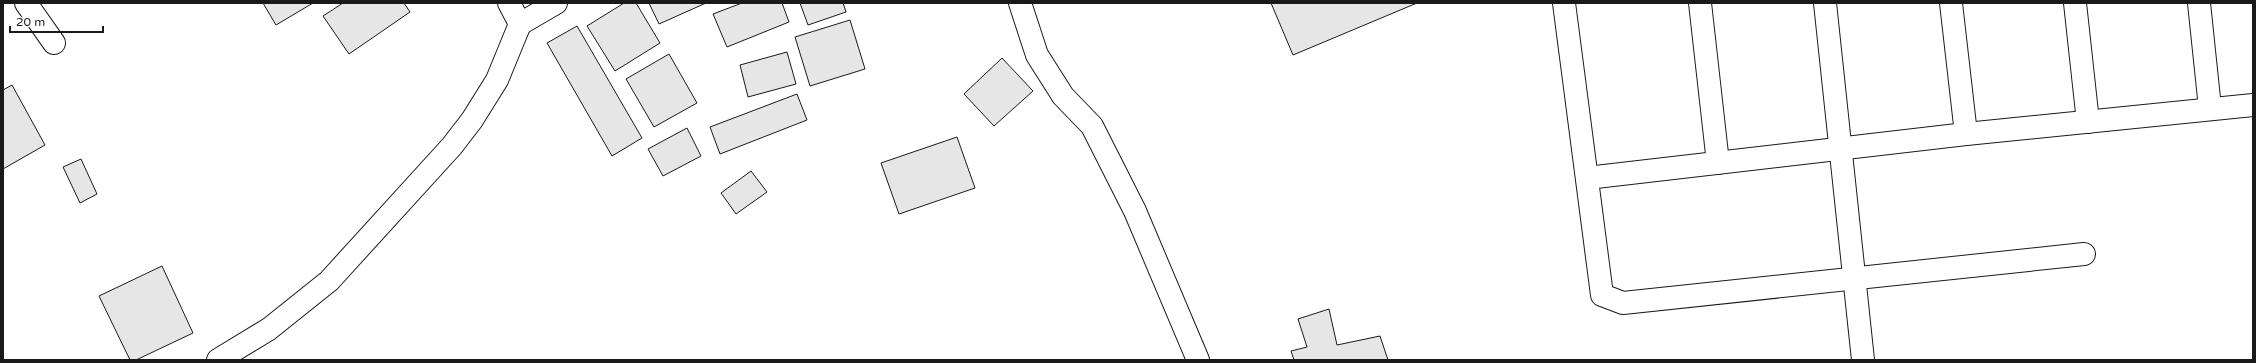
<svg xmlns="http://www.w3.org/2000/svg" width="2256" height="363" viewBox="0 0 2256 363" font-family="'Varela Round',sans-serif">
<style>
.building{fill:#e6e6e6;stroke:#1a1a1a}
.lines{fill:none;stroke-linecap:round;stroke-linejoin:round}
.minor-casing{stroke:#1a1a1a;stroke-width:24}
.minor{stroke:#fff;stroke-width:22}
</style>
<rect width="100%" height="100%" fill="#fff"/>
<g class="building">
<path d="M 263,3 L 313,3 L 276,25 Z"/>
<path d="M 343,3 L 404,3 L 410,12 L 349,54 L 323,16 Z"/>
<path d="M 624,3 L 636,3 L 660,43 L 615,71 L 587,26 Z"/>
<path d="M 649,3 L 706,3 L 659,24 Z"/>
<path d="M 742,3 L 782,3 L 789,22 L 727,47 L 713,14 Z"/>
<path d="M 800,3 L 843,3 L 846,12 L 808,25 Z"/>
<path d="M 1271,3 L 1417,3 L 1293,55 Z"/>
<path d="M 850,20 L 865,69 L 810,86 L 795,37 Z"/>
<path d="M 577,26 L 642,138 L 612,156 L 547,43 Z"/>
<path d="M 787,52 L 796,84 L 748,97 L 740,65 Z"/>
<path d="M 669,54 L 697,103 L 654,127 L 626,79 Z"/>
<path d="M 1002,58 L 1033,91 L 994,126 L 964,94 Z"/>
<path d="M 12,85 L 45,145 L 3,169 L 3,90 Z"/>
<path d="M 797,94 L 807,120 L 720,154 L 710,127 Z"/>
<path d="M 687,128 L 701,156 L 663,176 L 648,149 Z"/>
<path d="M 957,137 L 975,188 L 899,214 L 881,163 Z"/>
<path d="M 81,159 L 97,194 L 80,203 L 63,167 Z"/>
<path d="M 751,171 L 767,192 L 736,214 L 721,193 Z"/>
<path d="M 162,266 L 193,333 L 136,360 L 130,360 L 99,296 Z"/>
<path d="M 1329,309 L 1337,345 L 1380,336 L 1388,360 L 1294,360 L 1291,351 L 1307,347 L 1298,319 Z"/>
</g>
<g class="lines">
<defs>
<g id="minor">
<path d="M 26,3 L 54,43"/>
<path d="M 1020,3 L 1037,55 L 1063,96 L 1092,126 L 1135,211 L 1198,360"/>
<path d="M 1564,3 L 1602,295 L 1623,303 L 2084,254"/>
<path d="M 1700,3 L 1718,163"/>
<path d="M 1825,3 L 1863,360"/>
<path d="M 1951,3 L 1966,134"/>
<path d="M 2075,3 L 2088,122"/>
<path d="M 2199,3 L 2210,108"/>
<path d="M 520,24 L 556,3"/>
<path d="M 1587,178 L 1966,134 L 2253,105"/>
<path d="M 218,360 L 269,329 L 329,281 L 452,146 L 472,120 L 497,80 L 520,24 L 509,3"/>
</g>
</defs>
<use href="#minor" class="minor-casing"/>
<use href="#minor" class="minor"/>
</g>
<rect width="2256" height="363" fill="none" stroke="#1a1a1a" stroke-width="8"/>
<path d="M10 26v6h93v-6" fill="none" stroke="#1a1a1a" stroke-width="2"/>
<text x="16" y="26" font-size="12" fill="#1a1a1a" stroke="#ffffff" stroke-width="3" paint-order="stroke">20 m</text>
</svg>
